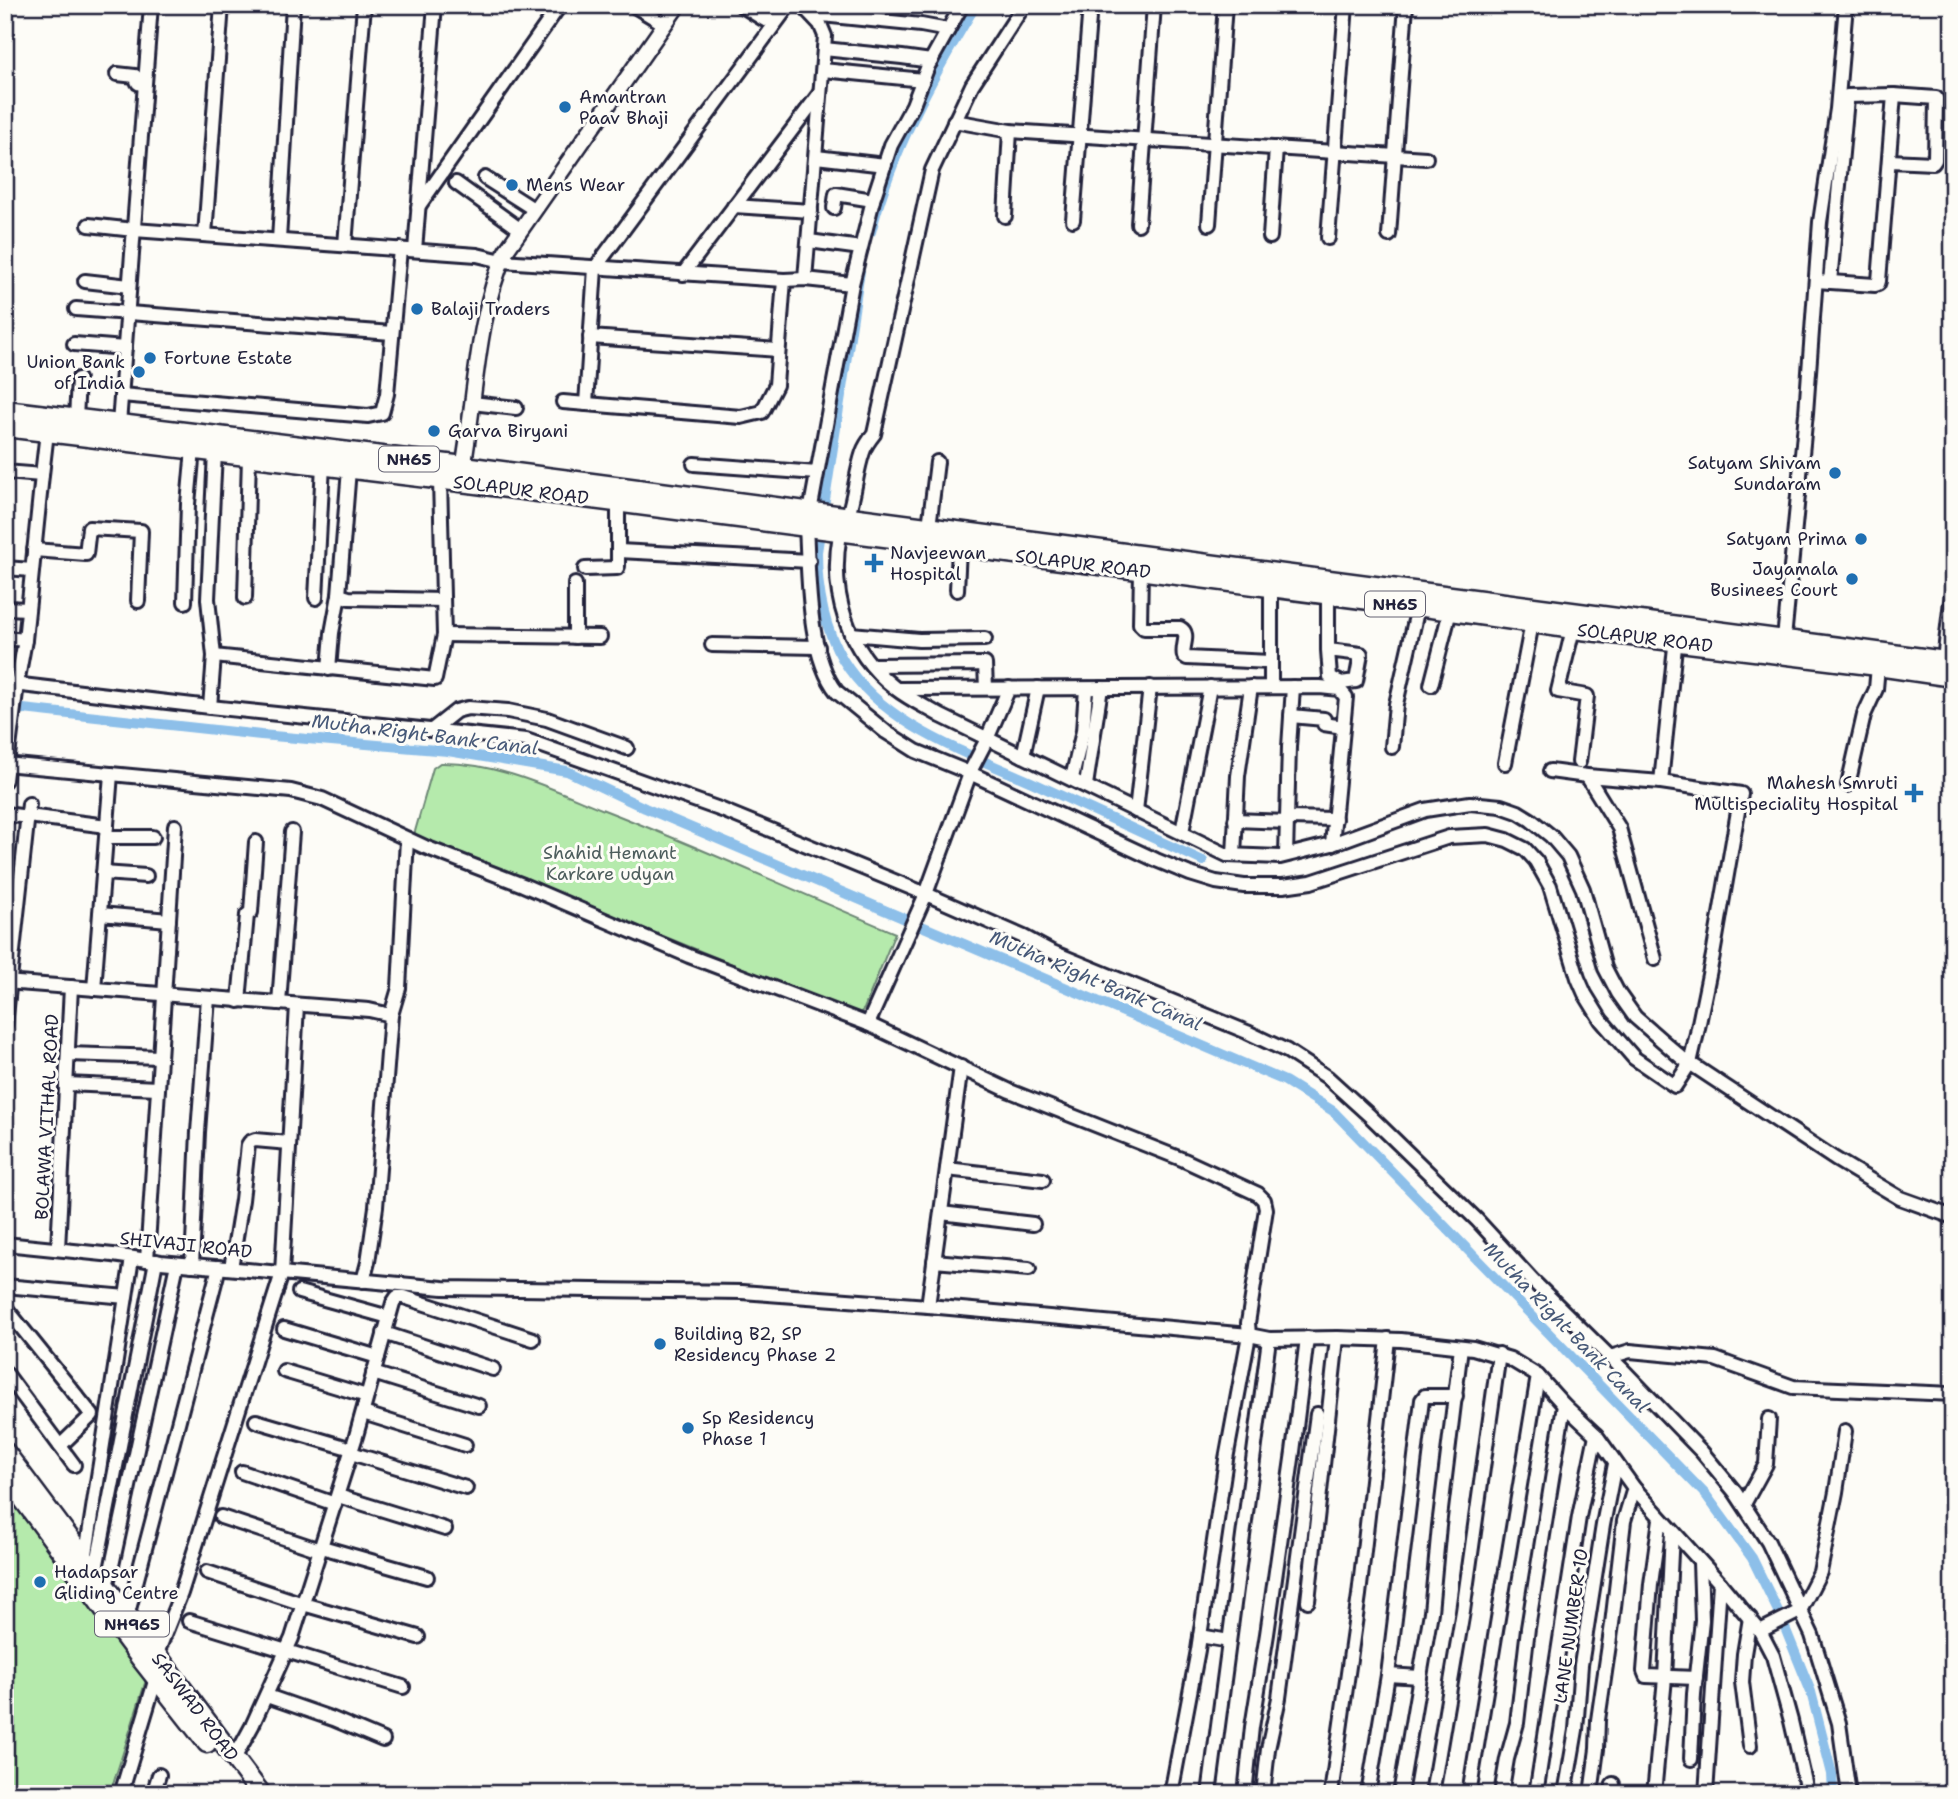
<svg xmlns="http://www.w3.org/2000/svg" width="1958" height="1799" viewBox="0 0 1958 1799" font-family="'Shantell Sans',sans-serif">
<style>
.green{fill:#b5eaac;stroke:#6c8674;stroke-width:2}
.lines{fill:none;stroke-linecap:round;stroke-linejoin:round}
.canal{stroke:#8dbfe9;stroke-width:10}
.minor-casing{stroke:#22223b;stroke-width:18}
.major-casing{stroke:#22223b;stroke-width:19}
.highway-casing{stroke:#22223b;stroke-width:23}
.minor{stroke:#fdfcf7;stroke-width:12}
.major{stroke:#fdfcf7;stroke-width:14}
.highway{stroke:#fdfcf7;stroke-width:18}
.poi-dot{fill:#1f6fb2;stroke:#fdfcf7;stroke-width:2.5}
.labels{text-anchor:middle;stroke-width:6;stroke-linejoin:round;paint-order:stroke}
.shield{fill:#fdfcf7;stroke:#646373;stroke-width:2}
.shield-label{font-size:16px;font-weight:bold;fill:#22223b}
.poi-label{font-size:18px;fill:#22223b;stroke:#fdfcf7;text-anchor:start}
.street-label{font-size:18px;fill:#22223b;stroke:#fdfcf7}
.park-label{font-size:18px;fill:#4e5e5d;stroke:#fdfcf7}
.water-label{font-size:19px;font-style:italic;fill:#475978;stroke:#fdfcf7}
</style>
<rect width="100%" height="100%" fill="#fdfcf7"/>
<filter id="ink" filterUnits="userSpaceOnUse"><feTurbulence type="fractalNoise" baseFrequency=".0143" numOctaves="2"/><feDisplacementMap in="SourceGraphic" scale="14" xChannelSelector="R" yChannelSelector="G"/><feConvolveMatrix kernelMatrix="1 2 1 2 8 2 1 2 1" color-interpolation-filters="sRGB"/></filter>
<g filter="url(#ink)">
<g class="green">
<path d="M 440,763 C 497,762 552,789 604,810 C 702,848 798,892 895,933 L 864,1009 L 858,1015 L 414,835 L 433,768 Z"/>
<path d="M 5,1485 L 146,1680 L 110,1794 L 5,1794 Z"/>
</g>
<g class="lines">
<g class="canal">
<path d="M 871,232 C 892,151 932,77 976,5"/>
<path d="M 860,271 L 817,552 C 817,588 824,628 843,660 C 884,727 970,754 1038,785 C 1093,810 1148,836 1203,861"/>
<path d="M 5,707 L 261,735 L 448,751 L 567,771 L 645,808 L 1285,1081 L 1333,1111 L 1706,1495 L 1752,1558 L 1779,1613 L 1811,1692 L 1832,1774 L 1833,1794"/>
</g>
<defs>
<g id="minor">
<path d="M 633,5 L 664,24"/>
<path d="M 741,5 L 765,20 L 775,5"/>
<path d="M 802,5 L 820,24 L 825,36 L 805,279"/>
<path d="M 1024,5 L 972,85 L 932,170 L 874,434 C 870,439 865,446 863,452 C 856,472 855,494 848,515 C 846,522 841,527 840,534 C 829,593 847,651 895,688 C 909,699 926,707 941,716 L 1227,855 L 1280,857 L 1332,844 L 1425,810 L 1470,803 L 1501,806 L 1518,812 L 1531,820 L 1551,836 L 1568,856 L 1583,889 L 1605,968 L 1618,993 L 1635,1017 L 1682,1058 L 1835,1159 L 1900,1198 L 1953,1217"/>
<path d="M 822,15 L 921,25 L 948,30"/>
<path d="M 824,49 L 902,57 L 931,61"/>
<path d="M 823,70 L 923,80"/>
<path d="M 117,74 L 135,76 L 138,83 L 144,85"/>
<path d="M 1847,96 L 1894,95 L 1936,98 L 1935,160 L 1933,163 L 1890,161"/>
<path d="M 954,121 L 1010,131 L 1426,158"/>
<path d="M 816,157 L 885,165"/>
<path d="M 485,178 L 535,210"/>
<path d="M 456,183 L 521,230"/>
<path d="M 734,206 L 811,211"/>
<path d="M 418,207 L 560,5"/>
<path d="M 834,208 L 836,194 L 873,200"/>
<path d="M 1005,216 L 1010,131"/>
<path d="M 1073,220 L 1090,5"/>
<path d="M 1138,224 L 1154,5"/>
<path d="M 1209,224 L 1225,5"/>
<path d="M 89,225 L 134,230 L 477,255 L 502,261 L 784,280 L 805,279 L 852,284"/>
<path d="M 205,235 L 222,5"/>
<path d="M 1389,235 L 1406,5"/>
<path d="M 1270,237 L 1276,148"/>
<path d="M 1328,238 L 1346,5"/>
<path d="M 279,240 L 293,5"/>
<path d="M 809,241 L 861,248"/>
<path d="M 345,245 L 364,5"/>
<path d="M 415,250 L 435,5"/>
<path d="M 683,274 L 820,93"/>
<path d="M 85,281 L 129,286"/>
<path d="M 1816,281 L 1875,285 L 1878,284 L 1879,281 L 1894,95"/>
<path d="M 1830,282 L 1847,99"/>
<path d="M 76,309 L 392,333"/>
<path d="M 590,337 L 778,350"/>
<path d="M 74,344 L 125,348"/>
<path d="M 121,395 L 368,416 L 382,413 L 387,394 L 400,249"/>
<path d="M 563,402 L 741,417 L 762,412 L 776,385 L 784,280"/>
<path d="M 472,403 L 516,408"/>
<path d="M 586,404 L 595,268 L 789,5"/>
<path d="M 76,419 L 78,379"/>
<path d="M 119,424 L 151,5"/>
<path d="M 694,464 L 817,473"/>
<path d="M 5,472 L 42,475 L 47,432"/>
<path d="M 810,512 L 852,284 L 873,200 L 891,145 L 913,105 L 928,66 L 962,5"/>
<path d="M 806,527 C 809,574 807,655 837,692 L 886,732 L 916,751 L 970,773 L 1156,860 L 1190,874 L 1216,882 L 1244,886 L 1283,886 L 1311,882 L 1449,837 L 1488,835 L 1507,840 L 1525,849 L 1536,861 L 1550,886 L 1578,978 L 1585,994 L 1601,1020 L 1634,1058 L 1675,1086 L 1690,1063 L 1697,1033 L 1713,955 L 1741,794 L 1661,782 L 1587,776 L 1550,771"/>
<path d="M 929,527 L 937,462"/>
<path d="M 34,550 L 86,554 L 89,528 L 141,531 L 138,601"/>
<path d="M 619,551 L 809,561"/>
<path d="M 5,568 L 32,570"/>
<path d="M 585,569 L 617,568 L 618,566 L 618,503"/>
<path d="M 1141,571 L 1140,624 L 1144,628 L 1180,628 C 1191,634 1181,646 1184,656 L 1187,658 L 1270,662"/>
<path d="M 957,590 L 959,548"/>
<path d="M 339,595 L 349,598 L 443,600"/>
<path d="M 245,598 L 249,457"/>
<path d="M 316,598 L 323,465"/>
<path d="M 185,602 L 188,504 L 193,449"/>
<path d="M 5,608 L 28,609"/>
<path d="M 1573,629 L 1558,691 L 1587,696 L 1579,762"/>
<path d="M 851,634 L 919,640 L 985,639"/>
<path d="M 444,635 L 600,637"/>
<path d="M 575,637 L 575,584"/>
<path d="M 5,638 L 25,640"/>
<path d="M 1784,639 L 1806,413 L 1820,222 L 1837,109 L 1846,5"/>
<path d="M 712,645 L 818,647"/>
<path d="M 1328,650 L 1361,654 L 1356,681 L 1341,683 L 1330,677 L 1328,650 L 1328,596"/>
<path d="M 214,656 L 435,679 L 444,635 L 440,480"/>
<path d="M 1944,660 L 1953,584"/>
<path d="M 873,665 L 985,664 L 986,688"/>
<path d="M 329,669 L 332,633 L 339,595 L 349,469"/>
<path d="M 5,683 L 210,707 L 526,740 L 722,810 L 926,894 L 1024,937 L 1050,951 L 1247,1032 L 1287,1051 L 1327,1077 L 1370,1116 L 1477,1220 L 1533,1281 L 1621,1368 L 1702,1452 L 1735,1492 L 1768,1542 L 1812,1635 L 1839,1723 L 1849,1794"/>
<path d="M 1431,685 L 1450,611"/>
<path d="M 1271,687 L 1271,588"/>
<path d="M 897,689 L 1320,687 L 1339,689 L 1346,697 L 1332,844"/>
<path d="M 210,707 L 214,656 L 208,599 L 215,452"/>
<path d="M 1291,716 L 1324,719 L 1324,724 L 1343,727"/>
<path d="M 432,730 L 456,711 L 468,708 L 508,711 L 547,719 L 627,748"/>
<path d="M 1392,747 L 1396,704 L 1418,607"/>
<path d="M 1023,756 L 1038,688"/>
<path d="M 1505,763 L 1532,623"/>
<path d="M 5,764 L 291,791 L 322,799 L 425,847 L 523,885 L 689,956 L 868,1024 L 1010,1091 L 1184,1160 L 1258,1194 L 1264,1200 L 1266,1209 L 1248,1323 L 1249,1335 L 1269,1339 L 1337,1338 L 1401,1340 L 1473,1348 L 1510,1359 L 1538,1376 L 1564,1405 L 1596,1435 L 1634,1488 L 1720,1583 L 1760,1631 L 1773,1656 L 1791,1721 L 1805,1782 L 1806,1794"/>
<path d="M 1587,776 L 1619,828 L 1655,959"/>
<path d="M 1072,778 L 1083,731 L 1086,689"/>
<path d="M 5,780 L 17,684 L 25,640 L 42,475"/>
<path d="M 1661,782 L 1676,637"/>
<path d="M 1086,785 L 1101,688"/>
<path d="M 1848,785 L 1864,715 L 1876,689 L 1878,666"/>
<path d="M 1136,811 L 1150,687"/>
<path d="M 5,814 L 28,817"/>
<path d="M 28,816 L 107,826"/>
<path d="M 1287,818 L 1335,819"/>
<path d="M 1235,820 L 1287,822"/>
<path d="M 1182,832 L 1210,687"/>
<path d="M 106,837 L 153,837"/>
<path d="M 1234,855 L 1238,776 L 1251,687"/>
<path d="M 1286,855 L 1289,747 L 1293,687"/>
<path d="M 103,873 L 146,876"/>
<path d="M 100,914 L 169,920"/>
<path d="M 5,982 L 369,1010 L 391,1015 L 399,988 L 407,839"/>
<path d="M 94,989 L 111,774"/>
<path d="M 239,1001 L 247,915 L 251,912 L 256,842"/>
<path d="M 279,1003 L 292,832"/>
<path d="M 868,1024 L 926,894 L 972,768 L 987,739 L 1009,688"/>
<path d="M 5,1025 L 29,804"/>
<path d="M 68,1054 L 160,1057"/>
<path d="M 66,1084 L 158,1088"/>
<path d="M 947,1169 L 1043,1180"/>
<path d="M 941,1213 L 1033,1224"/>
<path d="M 5,1244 L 113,1255 L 161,1262 L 443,1288 L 742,1292 L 928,1306 L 1249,1335 L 1226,1459 L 1198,1650 L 1171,1794"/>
<path d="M 58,1249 L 71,987"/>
<path d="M 147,1260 L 175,826"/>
<path d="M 934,1261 L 1029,1269"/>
<path d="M 192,1265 L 198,1132 L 208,998"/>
<path d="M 231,1268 L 242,1200 L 248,1145 L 250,1142 L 255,1140 L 289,1143"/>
<path d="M 363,1281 L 368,1262 L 376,1207 L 391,1015"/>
<path d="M 5,1286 L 126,1297"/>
<path d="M 299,1292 L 389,1317"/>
<path d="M 928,1306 L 961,1067"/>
<path d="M 5,1307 L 92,1415 L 60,1446"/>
<path d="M 284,1329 L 378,1357"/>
<path d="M 384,1333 L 493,1369"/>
<path d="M 1610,1357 L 1630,1351 L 1715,1359 L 1793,1387 L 1953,1394"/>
<path d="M 284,1371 L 367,1396"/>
<path d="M 5,1372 L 74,1465"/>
<path d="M 373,1373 L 479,1406"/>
<path d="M 363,1413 L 465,1445"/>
<path d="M 256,1421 L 352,1449"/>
<path d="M 351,1453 L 466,1488"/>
<path d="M 242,1472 L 335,1504"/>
<path d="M 338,1496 L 445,1529"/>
<path d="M 1744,1504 L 1766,1464 L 1769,1419"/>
<path d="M 221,1517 L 320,1550"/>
<path d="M 1660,1519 L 1651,1584 L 1644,1671 L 1646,1676 L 1696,1678"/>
<path d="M 322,1547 L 427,1577"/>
<path d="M 85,1560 L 132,1258"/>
<path d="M 207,1572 L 303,1604 L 418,1637"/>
<path d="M 95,1574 L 156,1261"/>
<path d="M 105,1587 L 111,1570 L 177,1264"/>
<path d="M 1308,1601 L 1337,1338"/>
<path d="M 127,1617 L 219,1267"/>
<path d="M 1750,1618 L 1744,1654 L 1742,1682 L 1750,1746"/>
<path d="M 189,1621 L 403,1687"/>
<path d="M 1760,1631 L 1800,1611 L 1820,1572 L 1836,1492 L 1845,1431"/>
<path d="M 1200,1636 L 1229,1641"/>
<path d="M 156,1656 L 181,1593 L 282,1273 L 297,1005"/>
<path d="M 1388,1675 L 1420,1677"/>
<path d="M 267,1696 L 333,1719 L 383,1740"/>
<path d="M 234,1759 L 252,1726 L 292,1638 L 356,1436 L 393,1303 L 397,1297 L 404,1297 L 533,1339"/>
<path d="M 1691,1759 L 1694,1694 L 1702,1620 L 1700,1562"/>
<path d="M 121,1794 L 156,1678"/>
<path d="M 153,1794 L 159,1775"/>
<path d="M 1209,1794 L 1269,1339"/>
<path d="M 1245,1794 L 1252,1727 L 1267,1634 L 1293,1452 L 1307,1338"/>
<path d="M 1263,1794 L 1268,1749 L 1279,1698 L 1317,1414"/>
<path d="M 1331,1794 L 1359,1595 L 1388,1339"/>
<path d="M 1368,1794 L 1388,1675 L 1422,1400 L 1425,1396 L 1456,1396"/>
<path d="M 1400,1794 L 1431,1612 L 1439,1526 L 1461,1347"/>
<path d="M 1432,1794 L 1463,1611 L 1499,1354"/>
<path d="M 1469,1794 L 1538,1376"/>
<path d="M 1501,1794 L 1507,1759 L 1517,1723 L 1528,1628 L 1564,1405"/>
<path d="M 1536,1794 L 1579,1517 L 1596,1435"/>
<path d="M 1565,1794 L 1576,1730 L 1581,1665 L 1603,1525 L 1615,1464"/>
<path d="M 1591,1794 L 1597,1749 L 1598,1720 L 1612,1624 L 1624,1521 L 1634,1488"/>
<path d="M 1612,1794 L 1613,1784"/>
<path d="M 1654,1794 L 1665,1678 L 1672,1532"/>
<path d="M 1706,1794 L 1720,1583"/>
</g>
<path id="major" d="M 462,474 C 476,400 475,320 506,251 L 678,5"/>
<g id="highway">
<path d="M 5,410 L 464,466 L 1953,662"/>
<path d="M 5,427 L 461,482 L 1431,608 L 1573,629 L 1878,666 L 1953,677"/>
<path d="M 5,1452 L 261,1794"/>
<path d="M 5,1475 L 141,1659 L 207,1743"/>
</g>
</defs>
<use href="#minor" class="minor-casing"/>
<use href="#major" class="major-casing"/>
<use href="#highway" class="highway-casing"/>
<use href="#minor" class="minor"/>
<use href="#major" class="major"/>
<use href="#highway" class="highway"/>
</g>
</g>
<g class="poi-dot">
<circle cx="565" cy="107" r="7"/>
<circle cx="512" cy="185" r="7"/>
<circle cx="417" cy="309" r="7"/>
<circle cx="150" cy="358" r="7"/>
<circle cx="139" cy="372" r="7"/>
<circle cx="434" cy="431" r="7"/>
<circle cx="1835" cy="473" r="7"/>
<circle cx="1861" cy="539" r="7"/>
<path d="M870.5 552.5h7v7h7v7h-7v7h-7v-7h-7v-7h7z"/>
<circle cx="1852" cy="579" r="7"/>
<path d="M1910.5 782.5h7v7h7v7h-7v7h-7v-7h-7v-7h7z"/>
<circle cx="660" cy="1344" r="7"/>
<circle cx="688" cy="1428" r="7"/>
<circle cx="40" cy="1582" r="7"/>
</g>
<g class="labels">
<g class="shield">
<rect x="379" y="446.5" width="60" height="25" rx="5"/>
<rect x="1365" y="591.5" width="60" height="25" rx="5"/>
<rect x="95" y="1611.5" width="74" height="25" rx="5"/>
</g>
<g class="shield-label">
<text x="409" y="465">NH65</text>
<text x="1395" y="610">NH65</text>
<text x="132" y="1630">NH965</text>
</g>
<g class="poi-label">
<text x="579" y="103">Amantran<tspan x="579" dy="21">Paav Bhaji</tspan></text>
<text x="526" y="191">Mens Wear</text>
<text x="431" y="315">Balaji Traders</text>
<text x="164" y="364">Fortune Estate</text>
<text x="125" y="368" text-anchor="end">Union Bank<tspan x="125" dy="21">of India</tspan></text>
<text x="448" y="437">Garva Biryani</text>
<text x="1821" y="469" text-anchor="end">Satyam Shivam<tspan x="1821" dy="21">Sundaram</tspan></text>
<text x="1847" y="545" text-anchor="end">Satyam Prima</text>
<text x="890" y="559">Navjeewan<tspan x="890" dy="21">Hospital</tspan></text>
<text x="1838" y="575" text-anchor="end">Jayamala<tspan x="1838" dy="21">Businees Court</tspan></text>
<text x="1898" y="789" text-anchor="end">Mahesh Smruti<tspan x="1898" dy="21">Multispeciality Hospital</tspan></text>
<text x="674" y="1340">Building B2, SP<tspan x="674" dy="21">Residency Phase 2</tspan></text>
<text x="702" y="1424">Sp Residency<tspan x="702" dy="21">Phase 1</tspan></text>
<text x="54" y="1578">Hadapsar<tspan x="54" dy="21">Gliding Centre</tspan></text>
</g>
<g class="street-label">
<text transform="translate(521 490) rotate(7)" y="6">SOLAPUR ROAD</text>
<text transform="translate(1083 564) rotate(7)" y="6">SOLAPUR ROAD</text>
<text transform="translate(1645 638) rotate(7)" y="6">SOLAPUR ROAD</text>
<text transform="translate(47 1117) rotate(-87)" y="6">BOLAWA VITHAL ROAD</text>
<text transform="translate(186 1245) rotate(6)" y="6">SHIVAJI ROAD</text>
<text transform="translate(1571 1626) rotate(-82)" y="6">LANE NUMBER 10</text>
<text transform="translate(195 1707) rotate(53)" y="6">SASWAD ROAD</text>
</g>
<g class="park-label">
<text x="610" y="859">Shahid Hemant<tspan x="610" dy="21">Karkare udyan</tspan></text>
</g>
<g class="water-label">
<text transform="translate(425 734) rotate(7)" y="7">Mutha Right Bank Canal</text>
<text transform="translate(1096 980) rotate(23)" y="7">Mutha Right Bank Canal</text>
<text transform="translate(1567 1327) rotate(46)" y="7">Mutha Right Bank Canal</text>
</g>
</g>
<rect width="1958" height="1799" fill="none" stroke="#fdfcf7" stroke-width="28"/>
<rect x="14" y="14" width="1930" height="1771" fill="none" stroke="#22223b" stroke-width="2.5" filter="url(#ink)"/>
</svg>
